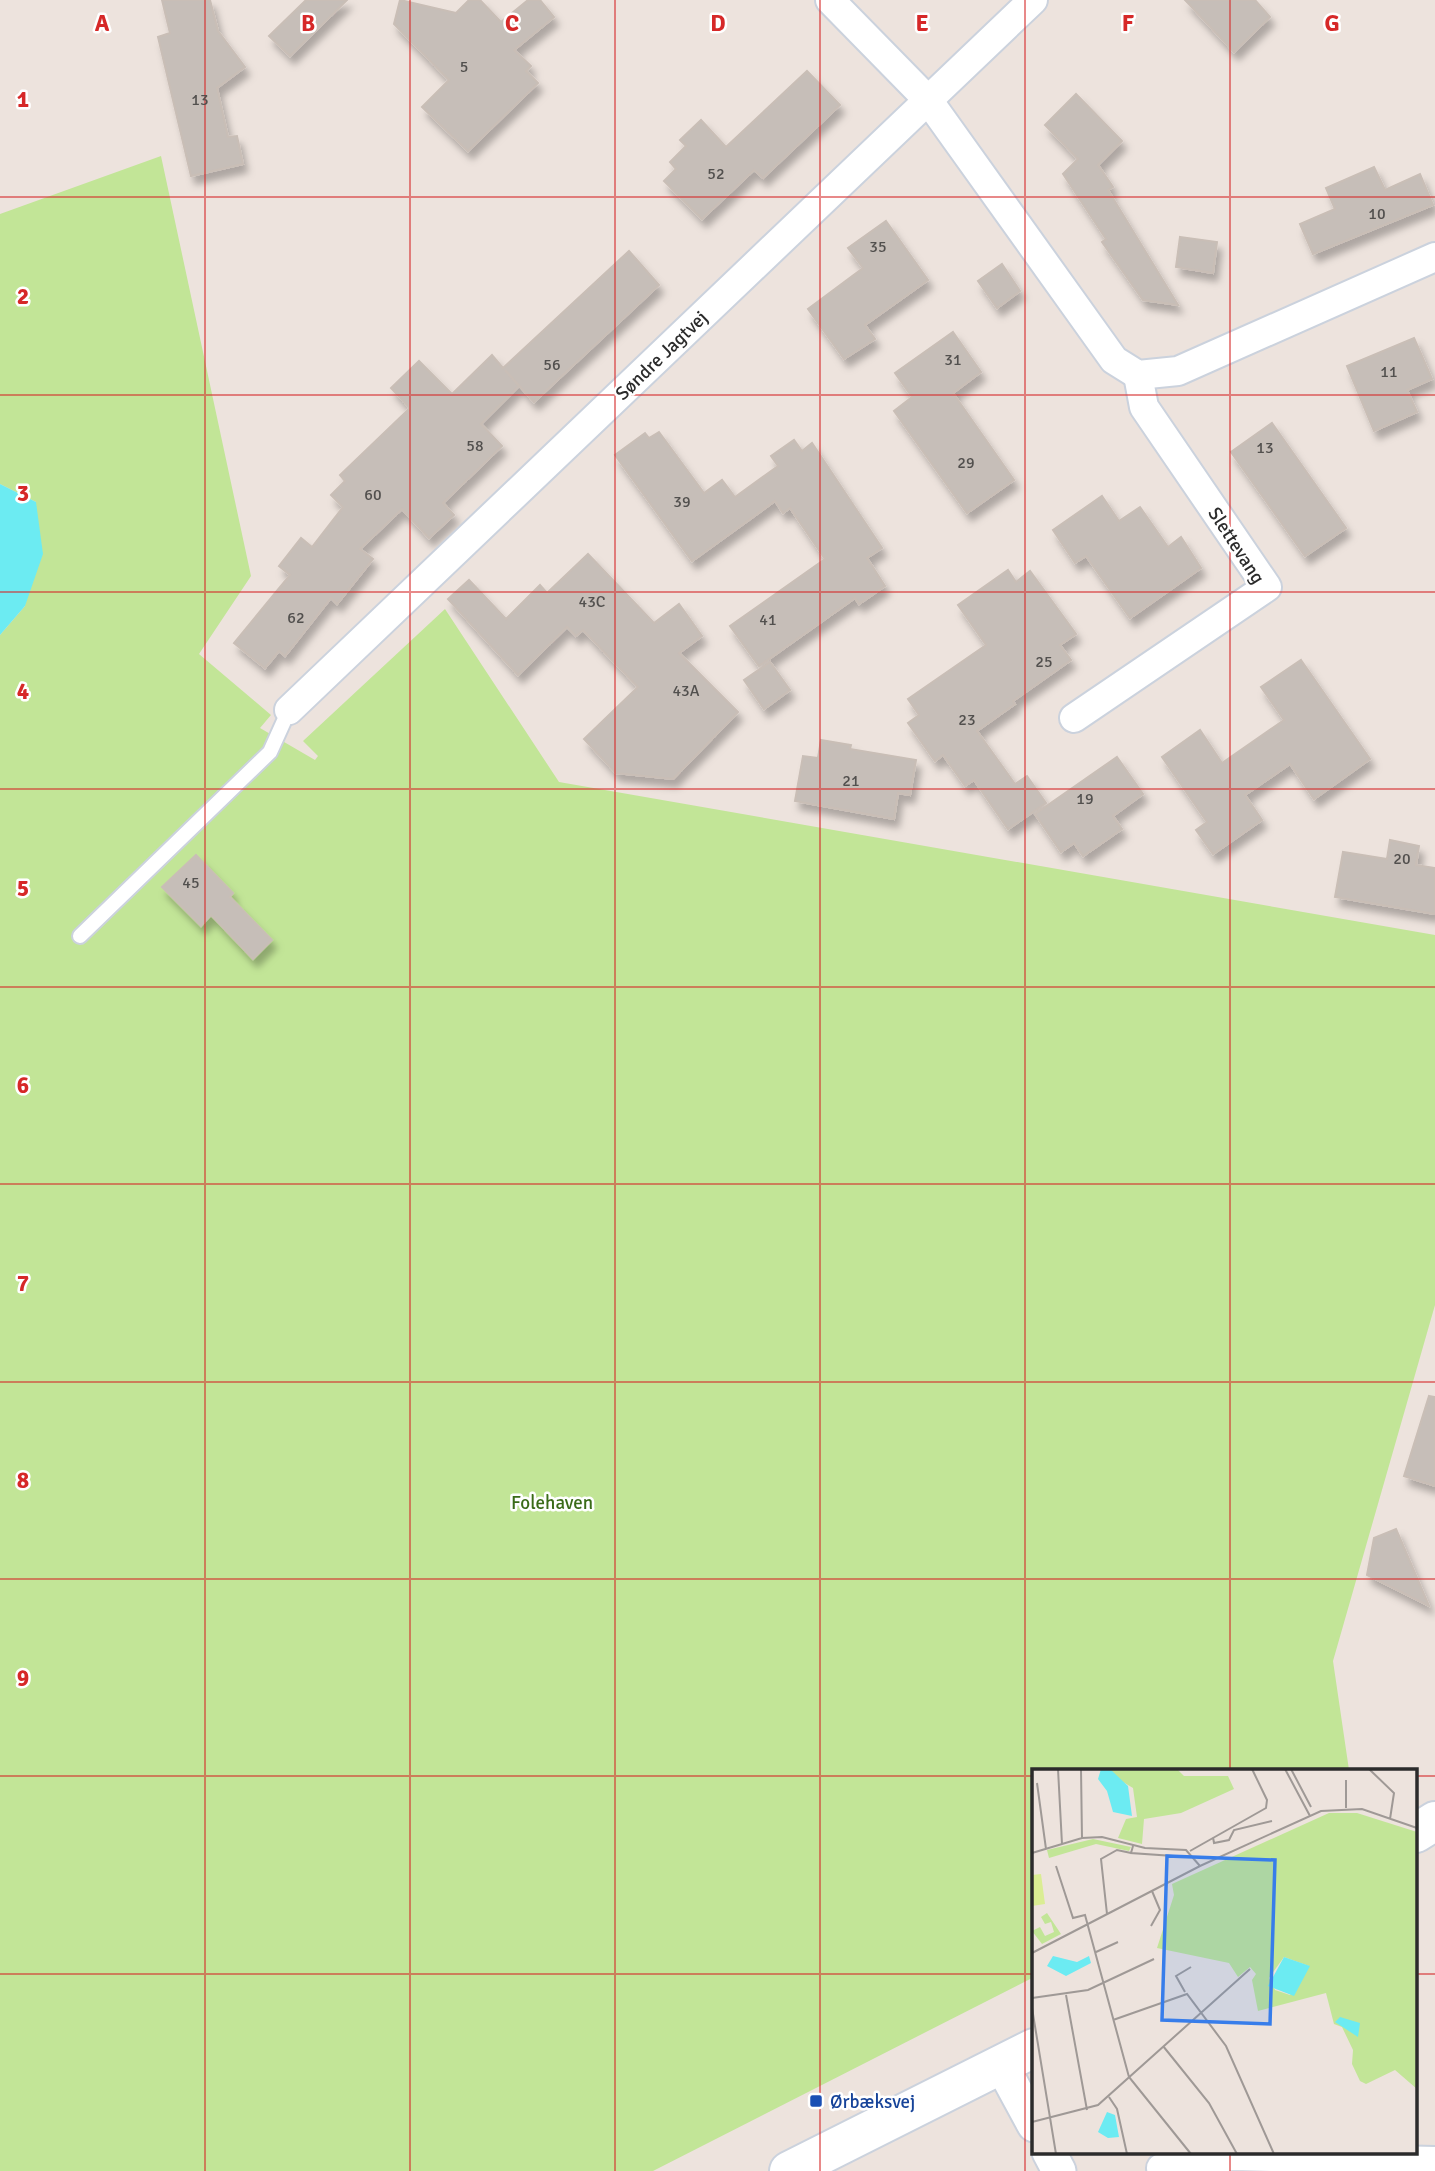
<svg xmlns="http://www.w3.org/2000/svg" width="1435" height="2171" viewBox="0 0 1435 2171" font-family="Signika,sans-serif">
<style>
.green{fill:#c2e597}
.water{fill:#6cebf2}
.building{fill:#c6beb8;stroke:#c9beb6;stroke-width:2;filter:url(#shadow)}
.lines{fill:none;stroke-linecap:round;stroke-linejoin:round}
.service-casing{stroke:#cbd2dd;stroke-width:18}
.minor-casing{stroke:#cbd2dd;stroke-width:32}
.tertiary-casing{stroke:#cbd2dd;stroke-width:37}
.secondary-casing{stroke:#cbd2dd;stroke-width:42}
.service{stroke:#fff;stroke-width:14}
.minor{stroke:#fff;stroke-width:28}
.tertiary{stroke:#fff;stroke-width:33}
.secondary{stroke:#fff;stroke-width:38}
.grid{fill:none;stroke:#d62828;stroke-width:2;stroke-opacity:0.55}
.transit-dot{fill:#1a4fb4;stroke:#fff;stroke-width:2.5}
.labels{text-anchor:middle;stroke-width:5;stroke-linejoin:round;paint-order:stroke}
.number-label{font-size:16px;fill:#52504e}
.street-label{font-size:19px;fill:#2b2b2b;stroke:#fff}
.park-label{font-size:19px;fill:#3a6b18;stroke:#fff}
.transit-label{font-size:19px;fill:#164399;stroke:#fff;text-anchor:start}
.inset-road{fill:none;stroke:#9f9996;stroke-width:2}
.view{fill:#377dea;fill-opacity:0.15;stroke:#377dea;stroke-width:3.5}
.inset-edge{fill:none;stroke:#2b2b2b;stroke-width:3.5}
.grid-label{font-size:23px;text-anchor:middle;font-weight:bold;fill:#d62828;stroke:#fff;stroke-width:5;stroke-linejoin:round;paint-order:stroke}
</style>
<defs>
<filter id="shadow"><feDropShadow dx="4.5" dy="8" stdDeviation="3.5" flood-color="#0004"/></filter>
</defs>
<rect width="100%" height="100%" fill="#ede3dd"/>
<path class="green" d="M 161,156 L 251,576 L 199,654 L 271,715 L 260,728 L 315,760 L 318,756 L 303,741 L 445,609 L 559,782 L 1435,935 L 1435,1305 L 1333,1661 L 1349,1770 L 1034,1770 L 1034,1977 L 653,2171 L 0,2171 L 0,635 L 25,606 L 36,502 L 0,484 L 0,214 Z"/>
<path class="water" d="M 0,484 L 36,502 L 43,554 L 25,606 L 0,635 Z"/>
<g class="building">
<path d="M 162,0 L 210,0 L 218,31 L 245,67 L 217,88 L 228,137 L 237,136 L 243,164 L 191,176 L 158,37 L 170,33 Z"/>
<path d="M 306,0 L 347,0 L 290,56 L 269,36 Z"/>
<path d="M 400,0 L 456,13 L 469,0 L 480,0 L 501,22 L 528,0 L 540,0 L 554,17 L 514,50 L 531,66 L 526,71 L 538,83 L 468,151 L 422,107 L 449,80 L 394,24 Z"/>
<path d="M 1185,0 L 1255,0 L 1270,17 L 1234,52 Z"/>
<path d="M 807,71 L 840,105 L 763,178 L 754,170 L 702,219 L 664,181 L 676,169 L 670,162 L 686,146 L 680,140 L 701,120 L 726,147 Z"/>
<path d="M 1076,94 L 1122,141 L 1098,165 L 1113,187 L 1108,190 L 1178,305 L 1143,300 L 1102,242 L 1106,239 L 1063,174 L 1078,159 L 1045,125 Z"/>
<path d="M 1374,167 L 1385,190 L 1420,174 L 1433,205 L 1313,254 L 1300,224 L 1335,209 L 1326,188 Z"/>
<path d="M 886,221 L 928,280 L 865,325 L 875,339 L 844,359 L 808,309 L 863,268 L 848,248 Z"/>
<path d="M 1180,237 L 1217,242 L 1213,273 L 1176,267 Z"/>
<path d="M 629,251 L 659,285 L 534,402 L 505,370 L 519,386 L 481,424 L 502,446 L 443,503 L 454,515 L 429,538 L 402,509 L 360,549 L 373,559 L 337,604 L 331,598 L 285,656 L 279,651 L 265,668 L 234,643 L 290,575 L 279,566 L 301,538 L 312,547 L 343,507 L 331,495 L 345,481 L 340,475 L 410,408 L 391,388 L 419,361 L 452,394 L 492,355 L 503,368 Z"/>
<path d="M 1002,264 L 1020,291 L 997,308 L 978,281 Z"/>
<path d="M 953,332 L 981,372 L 953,393 L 1014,480 L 967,513 L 894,411 L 912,397 L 895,373 Z"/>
<path d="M 1414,338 L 1432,379 L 1407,390 L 1417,412 L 1374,431 L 1347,366 Z"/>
<path d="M 1272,423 L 1346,528 L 1305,556 L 1231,452 Z"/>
<path d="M 659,432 L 704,493 L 722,480 L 735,497 L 778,466 L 771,456 L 794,440 L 802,451 L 812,443 L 882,548 L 867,558 L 885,586 L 859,604 L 855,598 L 759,666 L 730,626 L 825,559 L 790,508 L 783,513 L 775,501 L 692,561 L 615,455 L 645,433 L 649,438 Z"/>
<path d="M 1102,496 L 1119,521 L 1140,507 L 1168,547 L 1181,537 L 1201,568 L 1130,618 L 1086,556 L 1075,563 L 1053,530 Z"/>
<path d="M 588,554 L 654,623 L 679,604 L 702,636 L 679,653 L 738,712 L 673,779 L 616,773 L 584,739 L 638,687 L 583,630 L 576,636 L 567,627 L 518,675 L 448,599 L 469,580 L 506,619 L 540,585 L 547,593 Z"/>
<path d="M 1008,570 L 1016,582 L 1030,571 L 1076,634 L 1060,645 L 1071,660 L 1013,701 L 1015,704 L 977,731 L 1015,784 L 1027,776 L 1046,803 L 1008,829 L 974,780 L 965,786 L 943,755 L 935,761 L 908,723 L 919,715 L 908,699 L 986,645 L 958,605 Z"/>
<path d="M 1301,660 L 1370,759 L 1314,799 L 1290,764 L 1245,795 L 1262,820 L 1213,854 L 1196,830 L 1207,822 L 1162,757 L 1200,730 L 1222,763 L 1284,720 L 1261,687 Z"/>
<path d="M 770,662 L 790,690 L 764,709 L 744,680 Z"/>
<path d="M 821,740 L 851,745 L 850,749 L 916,760 L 910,795 L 898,793 L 894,819 L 795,801 L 803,756 L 818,758 Z"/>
<path d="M 1117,757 L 1143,794 L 1113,816 L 1122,829 L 1083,856 L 1074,843 L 1061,852 L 1035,814 Z"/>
<path d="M 1390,840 L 1419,846 L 1416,865 L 1435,868 L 1435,914 L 1335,897 L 1343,852 L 1387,859 Z"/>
<path d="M 196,855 L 233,893 L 230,897 L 272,940 L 253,959 L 211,915 L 201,926 L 162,887 Z"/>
<path d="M 1429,1396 L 1435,1397 L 1435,1486 L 1404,1476 Z"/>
<path d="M 1396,1529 L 1429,1606 L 1367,1575 L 1374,1538 Z"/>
</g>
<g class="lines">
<defs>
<path id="service" d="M 80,936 L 270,752 L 289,710"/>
<g id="minor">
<path d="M 830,0 L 928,100 L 1114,360 L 1138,375 L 1178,371 L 1435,257"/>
<path d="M 289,710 L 1033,0"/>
<path d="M 1074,718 L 1267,587 L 1144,407 L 1138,375"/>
<path d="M 1161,2168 L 1233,2156 L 1435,2161"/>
</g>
<g id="tertiary">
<path d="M 1002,2066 L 1034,2125"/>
<path d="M 1049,2152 L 1059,2171"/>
</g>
<g id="secondary">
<path d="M 1416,1833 L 1435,1821"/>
<path d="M 789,2171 L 1034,2048"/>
</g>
</defs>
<use href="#service" class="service-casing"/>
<use href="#minor" class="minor-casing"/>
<use href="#tertiary" class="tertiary-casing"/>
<use href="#secondary" class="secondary-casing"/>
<use href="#service" class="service"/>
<use href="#minor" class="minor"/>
<use href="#tertiary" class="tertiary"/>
<use href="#secondary" class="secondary"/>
</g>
<path class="grid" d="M 205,0 L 205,2171M 410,0 L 410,2171M 615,0 L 615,2171M 820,0 L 820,2171M 1025,0 L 1025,2171M 1230,0 L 1230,1770M 0,197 L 1435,197M 0,395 L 1435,395M 0,592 L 1435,592M 0,789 L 1435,789M 0,987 L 1435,987M 0,1184 L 1435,1184M 0,1382 L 1435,1382M 0,1579 L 1435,1579M 0,1776 L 1034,1776M 1416,1776 L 1435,1776M 0,1974 L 1034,1974M 1416,1974 L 1435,1974M 1230,2152 L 1230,2171"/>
<rect class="transit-dot" x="809" y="2094" width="14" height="14" rx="3.5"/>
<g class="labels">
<g class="number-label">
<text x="464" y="72">5</text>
<text x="200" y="105">13</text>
<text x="716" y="179">52</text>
<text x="1377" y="219">10</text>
<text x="878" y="252">35</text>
<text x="953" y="365">31</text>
<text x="552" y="370">56</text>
<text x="1389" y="377">11</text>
<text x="475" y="451">58</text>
<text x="1265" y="453">13</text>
<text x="966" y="468">29</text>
<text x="373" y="500">60</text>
<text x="682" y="507">39</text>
<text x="592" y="607">43C</text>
<text x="296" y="623">62</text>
<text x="768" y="625">41</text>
<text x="1044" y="667">25</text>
<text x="686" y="696">43A</text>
<text x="967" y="725">23</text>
<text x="851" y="786">21</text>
<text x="1085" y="804">19</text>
<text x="1402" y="864">20</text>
<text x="191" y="888">45</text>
</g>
<g class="street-label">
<text transform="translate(661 355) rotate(-44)" y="7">Søndre Jagtvej</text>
<text transform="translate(1237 545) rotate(57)" y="7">Slettevang</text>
</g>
<g class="park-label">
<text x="552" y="1509">Folehaven</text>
</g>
<g class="transit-label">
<text x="830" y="2108">Ørbæksvej</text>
</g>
</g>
<g transform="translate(1032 1769)">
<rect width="385" height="385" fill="#ede3dd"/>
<path d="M 78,0 L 145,0 L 152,7 L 196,7 L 202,20 L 149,44 L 112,50 L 110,75 L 86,69 L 94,50 L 105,48 L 101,19 L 81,7 ZM 297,44 L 325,44 L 385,63 L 385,320 L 363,301 L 334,315 L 328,312 L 320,295 L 321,281 L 310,258 L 302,255 L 294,224 L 226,242 L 220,211 L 224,205 L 218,198 L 206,208 L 197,194 L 125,179 L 142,126 L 140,115 ZM 252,188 L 277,197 L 258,226 L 243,221 L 237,209 ZM 61,70 L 99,78 L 97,82 L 64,75 L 17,89 L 15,81 ZM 15,144 L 29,165 L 10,175 L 0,162 L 8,158 L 13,167 L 22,163 L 19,153 L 13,155 L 9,148 Z" fill="#c2e597" fill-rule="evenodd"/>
<path d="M 9,105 L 13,135 L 0,137 L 0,106 Z" fill="#daed93"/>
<path d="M 69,0 L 78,0 L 96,17 L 100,47 L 81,43 L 75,22 L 66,10 ZM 21,187 L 45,193 L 57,187 L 59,194 L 34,207 L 15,197 ZM 252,188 L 278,197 L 262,227 L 236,217 ZM 308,248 L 328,254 L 326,268 L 303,253 ZM 75,343 L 83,346 L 87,368 L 76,369 L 66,363 Z" fill="#6cebf2"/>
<path class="inset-road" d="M 26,0 L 30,75M 49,0 L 50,69M 253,0 L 278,47M 259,0 L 279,38M 337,0 L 362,24 L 358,50M 314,11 L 314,39M 5,14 L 14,80M 181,68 L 182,74 L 197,71 L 202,61 L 240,52M 101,77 L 99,84 L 156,88M 158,82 L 234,39 L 235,31 L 220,0M 0,84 L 50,69 L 70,68 L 113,79 L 154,81 L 168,97M 24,97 L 41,149 L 53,146 L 97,308 L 159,385M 75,145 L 69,90 L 85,81 L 99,84M 119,157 L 128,141 L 120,122M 64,183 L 86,173M 0,184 L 168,97 L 289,42 L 330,40 L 385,59M 153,223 L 144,207 L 159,198M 34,226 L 55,341M 0,229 L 56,221 L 122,190M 0,239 L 24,385M 81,251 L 155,225 L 194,277 L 242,385M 131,277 L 177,334 L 205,385M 77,328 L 85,340 L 95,385M 0,353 L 66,336 L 218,200"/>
<path class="view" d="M 135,87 L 243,91 L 238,255 L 130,251 Z"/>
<rect width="385" height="385" class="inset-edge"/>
</g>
<g class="grid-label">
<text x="102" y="31">A</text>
<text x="308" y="31">B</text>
<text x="512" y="31">C</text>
<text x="718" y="31">D</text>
<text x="922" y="31">E</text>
<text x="1128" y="31">F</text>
<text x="1332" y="31">G</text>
<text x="23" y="107">1</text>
<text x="23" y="304">2</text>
<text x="23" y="501">3</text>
<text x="23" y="699">4</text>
<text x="23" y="896">5</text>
<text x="23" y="1093">6</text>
<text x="23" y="1291">7</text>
<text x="23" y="1488">8</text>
<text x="23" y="1686">9</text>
</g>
</svg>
